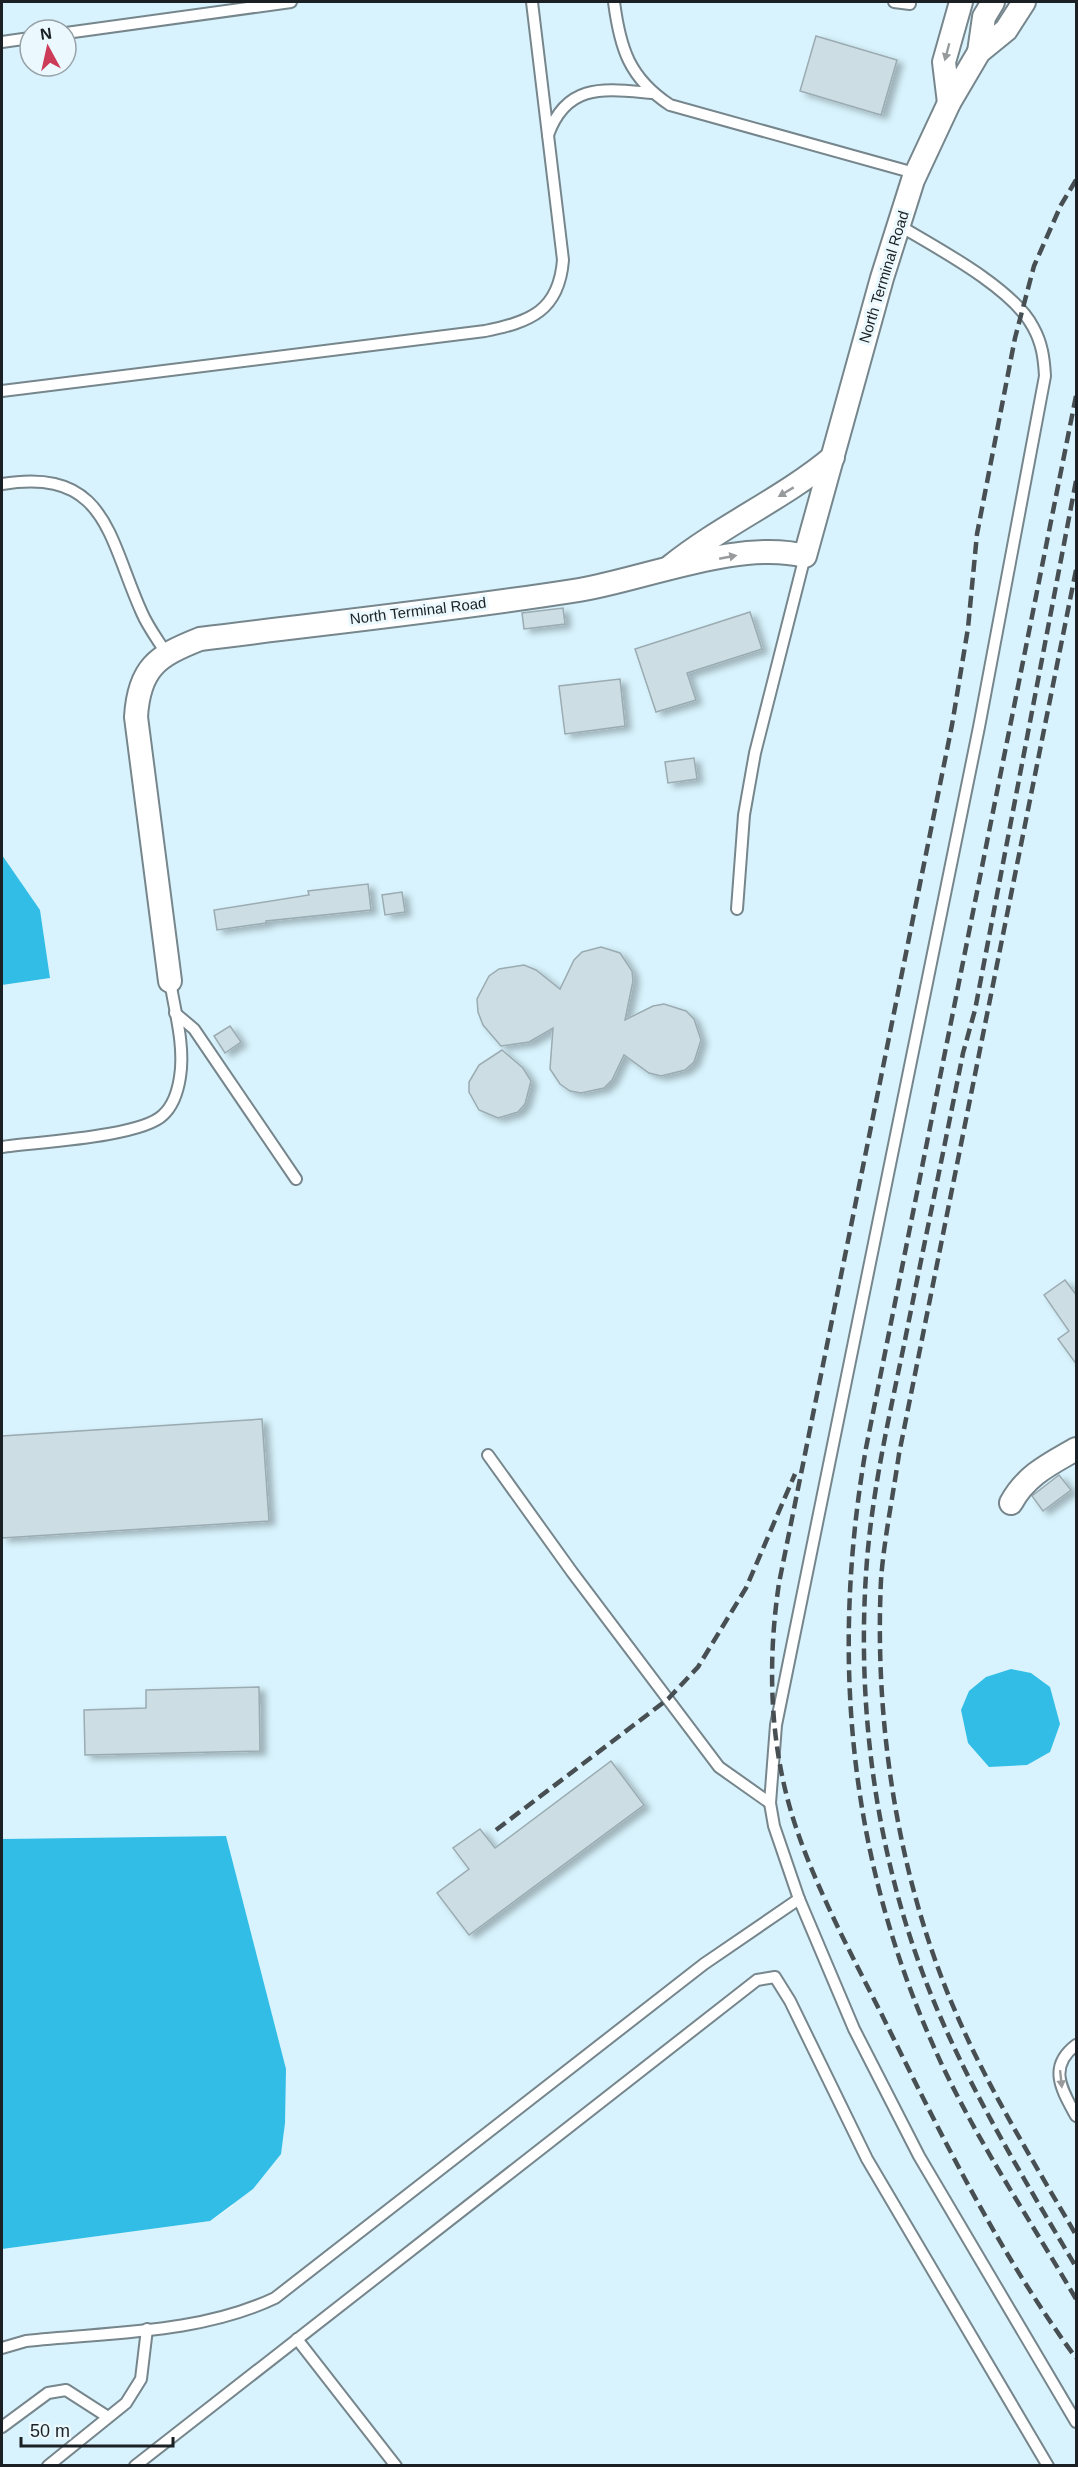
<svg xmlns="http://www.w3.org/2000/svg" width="1078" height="2467" viewBox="0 0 1078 2467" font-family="Arial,sans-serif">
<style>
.built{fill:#d8f3fd;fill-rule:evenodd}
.water{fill:#32bde7}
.building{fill:#ccdee4;stroke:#9babb2;stroke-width:1.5;filter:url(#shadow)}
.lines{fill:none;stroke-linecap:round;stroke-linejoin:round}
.service-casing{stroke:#76868c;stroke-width:14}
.minor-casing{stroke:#76868c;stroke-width:26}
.service{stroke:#fff;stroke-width:10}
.minor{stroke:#fff;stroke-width:22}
.rail{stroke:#474f53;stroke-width:4.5;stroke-dasharray:12 6;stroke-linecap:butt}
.oneway{fill:#989b9c}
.labels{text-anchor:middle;stroke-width:6;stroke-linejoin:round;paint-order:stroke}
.street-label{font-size:15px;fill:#1a2023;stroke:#ebf9ff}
</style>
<defs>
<filter id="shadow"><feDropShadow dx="6" dy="4" stdDeviation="3" flood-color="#0004"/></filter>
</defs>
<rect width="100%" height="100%" fill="#ebf9ff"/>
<path class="built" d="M 2,2 L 1076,2 L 1076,2465 L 2,2465 L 2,2249 L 210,2221 L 233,2206 L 226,1836 L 2,1839 L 2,985 L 50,978 L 40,910 L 2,855 ZM 30,30 L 66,30 L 66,66 L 30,66 Z"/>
<g class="water">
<path d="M 2,855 L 40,910 L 50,978 L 2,985 Z"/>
<path d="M 1011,1669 L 1031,1673 L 1050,1687 L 1060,1724 L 1050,1752 L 1027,1765 L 989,1767 L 968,1743 L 961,1710 L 969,1691 L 986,1677 Z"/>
<path d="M 226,1836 L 286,2069 L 285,2123 L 281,2154 L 253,2189 L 210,2221 L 2,2249 L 2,1839 Z"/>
</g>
<g class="building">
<path d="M 816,36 L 897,60 L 881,115 L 800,91 Z"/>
<path d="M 563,608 L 565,624 L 524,629 L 522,613 Z"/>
<path d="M 750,612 L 762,649 L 687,673 L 696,700 L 656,712 L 635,649 Z"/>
<path d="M 620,679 L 625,726 L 565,734 L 559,686 Z"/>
<path d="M 694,758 L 697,779 L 668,783 L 665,762 Z"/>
<path d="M 368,884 L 371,910 L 266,921 L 266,923 L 217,930 L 214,910 L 309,895 L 308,891 Z"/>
<path d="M 402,892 L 405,912 L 385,915 L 382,895 Z"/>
<path d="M 601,947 L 620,953 L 632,971 L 633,981 L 625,1020 L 653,1006 L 664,1004 L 686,1011 L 694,1019 L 701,1040 L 694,1062 L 685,1070 L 661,1076 L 649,1073 L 624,1055 L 612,1080 L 604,1088 L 581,1093 L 570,1091 L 560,1084 L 550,1069 L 553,1028 L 529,1042 L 501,1046 L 483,1025 L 478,1012 L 477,999 L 489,976 L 499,969 L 524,965 L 536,970 L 560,989 L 574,960 L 582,952 Z"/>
<path d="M 230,1026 L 241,1042 L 225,1053 L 214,1036 Z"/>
<path d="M 502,1050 L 523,1068 L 531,1081 L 525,1104 L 518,1112 L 498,1118 L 479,1110 L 469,1092 L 469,1082 L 479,1065 Z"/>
<path d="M 1065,1280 L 1077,1296 L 1077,1365 L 1058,1339 L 1069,1331 L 1044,1295 Z"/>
<path d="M 262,1419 L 269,1521 L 2,1538 L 2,1436 Z"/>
<path d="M 1059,1475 L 1071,1490 L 1043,1511 L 1032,1496 Z"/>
<path d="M 259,1687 L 260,1751 L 85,1755 L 84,1710 L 146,1708 L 146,1690 Z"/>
<path d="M 611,1761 L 644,1805 L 469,1935 L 437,1893 L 469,1869 L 453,1848 L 480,1829 L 495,1848 Z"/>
</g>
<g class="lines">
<defs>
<g id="service">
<path d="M 614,2 C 620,48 629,78 670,105 L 918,174"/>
<path d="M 894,2 L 910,4"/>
<path d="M 66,33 L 291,2"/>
<path d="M 2,42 L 30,38"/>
<path d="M 548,135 C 567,82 605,89 652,93"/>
<path d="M 900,226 C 937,248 1013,288 1033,327 C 1042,343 1044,358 1045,376 L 979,727 L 776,1725 L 770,1803 L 774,1826 L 799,1899 L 854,2029 L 919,2156 L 1076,2422"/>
<path d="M 2,391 L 485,331 C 530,322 559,311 563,260 L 532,2"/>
<path d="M 2,484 C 107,467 108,538 142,613 C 148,627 158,640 166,653"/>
<path d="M 737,909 L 744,815 L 755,753 L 805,556"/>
<path d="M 175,1013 L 194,1029 L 296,1179"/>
<path d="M 2,1147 C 36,1142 141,1137 163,1115 C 173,1106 178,1090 180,1077 C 185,1046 175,1012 170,981"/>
<path d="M 488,1455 L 572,1572 L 719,1767 L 770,1803"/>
<path d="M 1076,2045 C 1047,2067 1062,2090 1076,2116"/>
<path d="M 297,2339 L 396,2466"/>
<path d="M 2,2348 L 26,2341 C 109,2332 199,2334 275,2298 L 704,1964 L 799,1899"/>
<path d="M 2,2427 L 48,2393 L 66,2390 L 108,2417"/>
<path d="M 48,2466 L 126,2403 L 141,2379 L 147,2329"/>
<path d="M 135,2466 L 757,1980 L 775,1977 L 790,2001 L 867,2159 L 1048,2466"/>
</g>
<g id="minor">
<path d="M 979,52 L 984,17 L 993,2"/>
<path d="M 949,103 L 944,62 L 961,2"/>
<path d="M 671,566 C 722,525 783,499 833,457"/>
<path d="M 170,981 L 136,717 C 139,668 157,656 200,639 C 326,623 453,610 579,590 C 645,579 740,539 805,556 L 882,278 L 913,180 L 949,103 L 979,52 L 1006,30 L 1024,2"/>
<path d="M 1011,1503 C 1026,1475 1050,1464 1076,1449"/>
</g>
</defs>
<use href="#service" class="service-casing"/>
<use href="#minor" class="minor-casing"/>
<use href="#service" class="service"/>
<use href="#minor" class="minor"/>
<g class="rail">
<path d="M 1076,180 L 1061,205 L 1034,266 L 1015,338 L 977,534 L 968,628 L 952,725 L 779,1583 C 768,1657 769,1735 790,1808 C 809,1875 850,1952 882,2015 C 940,2133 998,2252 1076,2358"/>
<path d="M 1076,396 L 866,1448 C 829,1663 850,1869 943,2067 C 981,2147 1032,2223 1076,2299"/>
<path d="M 1076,481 L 975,1010 L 963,1053 C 944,1149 924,1245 905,1340 C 890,1413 873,1486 867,1560 C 856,1699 874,1843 923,1974 C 962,2078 1020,2172 1076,2267"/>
<path d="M 1076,570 L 899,1454 C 893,1496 884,1539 881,1580 C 874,1727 899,1885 959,2020 C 992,2095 1035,2164 1076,2235"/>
<path d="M 496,1830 L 668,1699 L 698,1667 L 746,1588 L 795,1474"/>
</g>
</g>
<defs><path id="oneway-solid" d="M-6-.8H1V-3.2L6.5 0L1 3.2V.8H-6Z" transform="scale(1.5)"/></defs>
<g class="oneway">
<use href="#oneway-solid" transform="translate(947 52) rotate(105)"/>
<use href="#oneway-solid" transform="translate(786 492) rotate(149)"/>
<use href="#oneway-solid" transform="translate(728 557) rotate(-11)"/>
<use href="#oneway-solid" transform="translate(1061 2079) rotate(84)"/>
</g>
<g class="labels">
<g class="street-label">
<text transform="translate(884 277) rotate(-73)" y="5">North Terminal Road</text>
<text transform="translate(418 611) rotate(-7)" y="5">North Terminal Road</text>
</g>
</g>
<rect width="1078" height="2467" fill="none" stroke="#1a2023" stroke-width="6"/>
<g transform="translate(48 48) rotate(352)"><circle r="28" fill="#ebf9ff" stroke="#97a2a7" stroke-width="1.5"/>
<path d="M0-4.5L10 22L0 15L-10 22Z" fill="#cc3c58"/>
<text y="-9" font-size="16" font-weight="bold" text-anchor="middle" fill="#1a2023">N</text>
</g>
<path d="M21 2437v9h152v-9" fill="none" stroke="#1a2023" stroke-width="3"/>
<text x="30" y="2437" font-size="18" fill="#1a2023" stroke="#ebf9ff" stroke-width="4.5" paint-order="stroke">50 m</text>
</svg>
